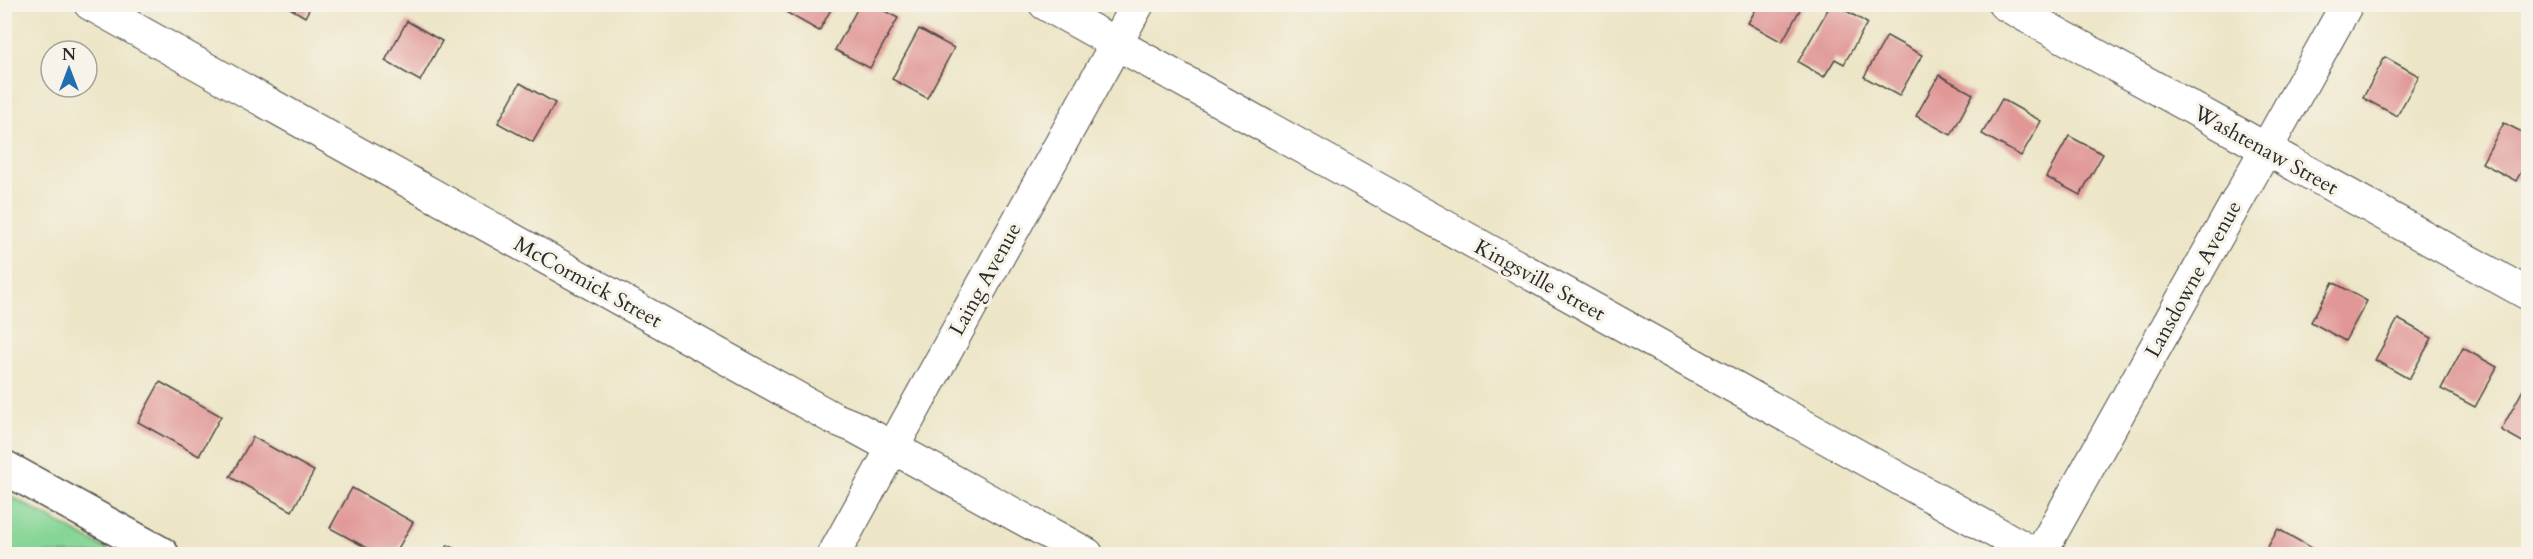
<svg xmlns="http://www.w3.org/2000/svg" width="2533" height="559" viewBox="0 0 2533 559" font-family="Cardo,serif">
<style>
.green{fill:#85d595;stroke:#588060;stroke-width:1.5}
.building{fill:#e09796}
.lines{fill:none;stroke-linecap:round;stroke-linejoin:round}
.minor-casing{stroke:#484742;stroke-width:34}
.secondary-casing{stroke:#484742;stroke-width:36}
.minor{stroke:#fff;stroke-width:32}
.secondary{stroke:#fff;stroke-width:33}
.labels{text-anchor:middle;stroke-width:6;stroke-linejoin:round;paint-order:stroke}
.street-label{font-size:21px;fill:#2b2b2b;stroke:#f7f3e8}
</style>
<rect width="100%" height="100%" fill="#f7f3e8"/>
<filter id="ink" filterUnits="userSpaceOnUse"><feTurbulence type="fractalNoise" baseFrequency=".0167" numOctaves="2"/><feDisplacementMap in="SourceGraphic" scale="12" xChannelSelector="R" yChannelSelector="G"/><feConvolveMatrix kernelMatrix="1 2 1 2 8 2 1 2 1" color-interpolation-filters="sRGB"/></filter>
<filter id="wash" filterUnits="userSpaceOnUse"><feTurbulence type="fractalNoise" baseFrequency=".008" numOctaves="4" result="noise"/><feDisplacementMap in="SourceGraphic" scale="24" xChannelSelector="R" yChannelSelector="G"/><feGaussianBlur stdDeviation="1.35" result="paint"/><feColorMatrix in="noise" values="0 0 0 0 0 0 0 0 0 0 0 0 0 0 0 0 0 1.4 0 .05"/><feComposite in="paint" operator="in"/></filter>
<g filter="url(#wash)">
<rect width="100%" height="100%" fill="#ece5c6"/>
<path class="green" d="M 5,493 L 115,554 L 5,554 Z"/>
<g id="blocks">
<g class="building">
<path d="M 283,4 L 312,4 L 305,17 Z"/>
<path d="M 787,4 L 834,4 L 819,31 L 784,11 Z"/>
<path d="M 860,4 L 872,4 L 898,18 L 870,68 L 835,50 Z"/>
<path d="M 1759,4 L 1803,4 L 1782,42 L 1748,23 Z"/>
<path d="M 1831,4 L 1835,4 L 1867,23 L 1844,64 L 1835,59 L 1824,77 L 1798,62 Z"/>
<path d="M 407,21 L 442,41 L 420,81 L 385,61 Z"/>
<path d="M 919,29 L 954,48 L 927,98 L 892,79 Z"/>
<path d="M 1887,36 L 1922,55 L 1899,96 L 1864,77 Z"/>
<path d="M 2385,57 L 2419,76 L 2397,116 L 2363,98 Z"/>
<path d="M 1939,75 L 1973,94 L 1951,135 L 1916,116 Z"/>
<path d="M 520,83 L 555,103 L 533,142 L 498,123 Z"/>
<path d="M 2002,99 L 2041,121 L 2021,156 L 1982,134 Z"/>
<path d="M 2504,123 L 2528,135 L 2528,159 L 2516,181 L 2482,163 Z"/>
<path d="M 2069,136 L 2103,154 L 2080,195 L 2046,177 Z"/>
<path d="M 2333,282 L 2367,301 L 2345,341 L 2311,322 Z"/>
<path d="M 2398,319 L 2432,338 L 2409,379 L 2375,360 Z"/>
<path d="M 2463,348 L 2497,367 L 2475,407 L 2441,389 Z"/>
<path d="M 160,382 L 221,416 L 199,456 L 138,422 Z"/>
<path d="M 2524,388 L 2528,391 L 2528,445 L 2501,430 Z"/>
<path d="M 253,437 L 314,471 L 292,511 L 230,477 Z"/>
<path d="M 352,488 L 413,522 L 395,554 L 378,554 L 330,528 Z"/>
<path d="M 2278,529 L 2312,548 L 2309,554 L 2264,554 Z"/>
<path d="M 448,545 L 465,554 L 443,554 Z"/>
</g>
</g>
</g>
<g filter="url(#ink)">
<use href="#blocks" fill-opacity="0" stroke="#484742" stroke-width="1.5"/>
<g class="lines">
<defs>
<g id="minor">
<path d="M 90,4 L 833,418 L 855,427 L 1087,554"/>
<path d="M 1045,4 L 2035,554"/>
<path d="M 2004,4 L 2528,294"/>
<path d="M 834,554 L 1138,4"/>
<path d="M 2040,554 L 2347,4"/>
</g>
<path id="secondary" d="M 4,467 L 162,554"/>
</defs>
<use href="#minor" class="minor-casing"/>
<use href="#secondary" class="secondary-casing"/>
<use href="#minor" class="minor"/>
<use href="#secondary" class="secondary"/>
</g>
</g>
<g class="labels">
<g class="street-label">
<text transform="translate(2266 150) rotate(29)" y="7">Washtenaw Street</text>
<text transform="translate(985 279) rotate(-61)" y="7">Laing Avenue</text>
<text transform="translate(2193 279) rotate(-61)" y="7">Lansdowne Avenue</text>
<text transform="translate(1540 280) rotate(29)" y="7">Kingsville Street</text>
<text transform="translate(588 282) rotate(29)" y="7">McCormick Street</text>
</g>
</g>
<rect width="2533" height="559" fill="none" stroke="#f7f3e8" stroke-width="24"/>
<g transform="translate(69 69)"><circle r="28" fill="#f7f3e8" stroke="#a5a39c" stroke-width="1.5"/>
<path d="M0-4.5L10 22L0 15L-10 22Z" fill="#1f6fb2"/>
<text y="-9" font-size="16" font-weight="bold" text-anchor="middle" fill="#2b2b2b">N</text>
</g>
</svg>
